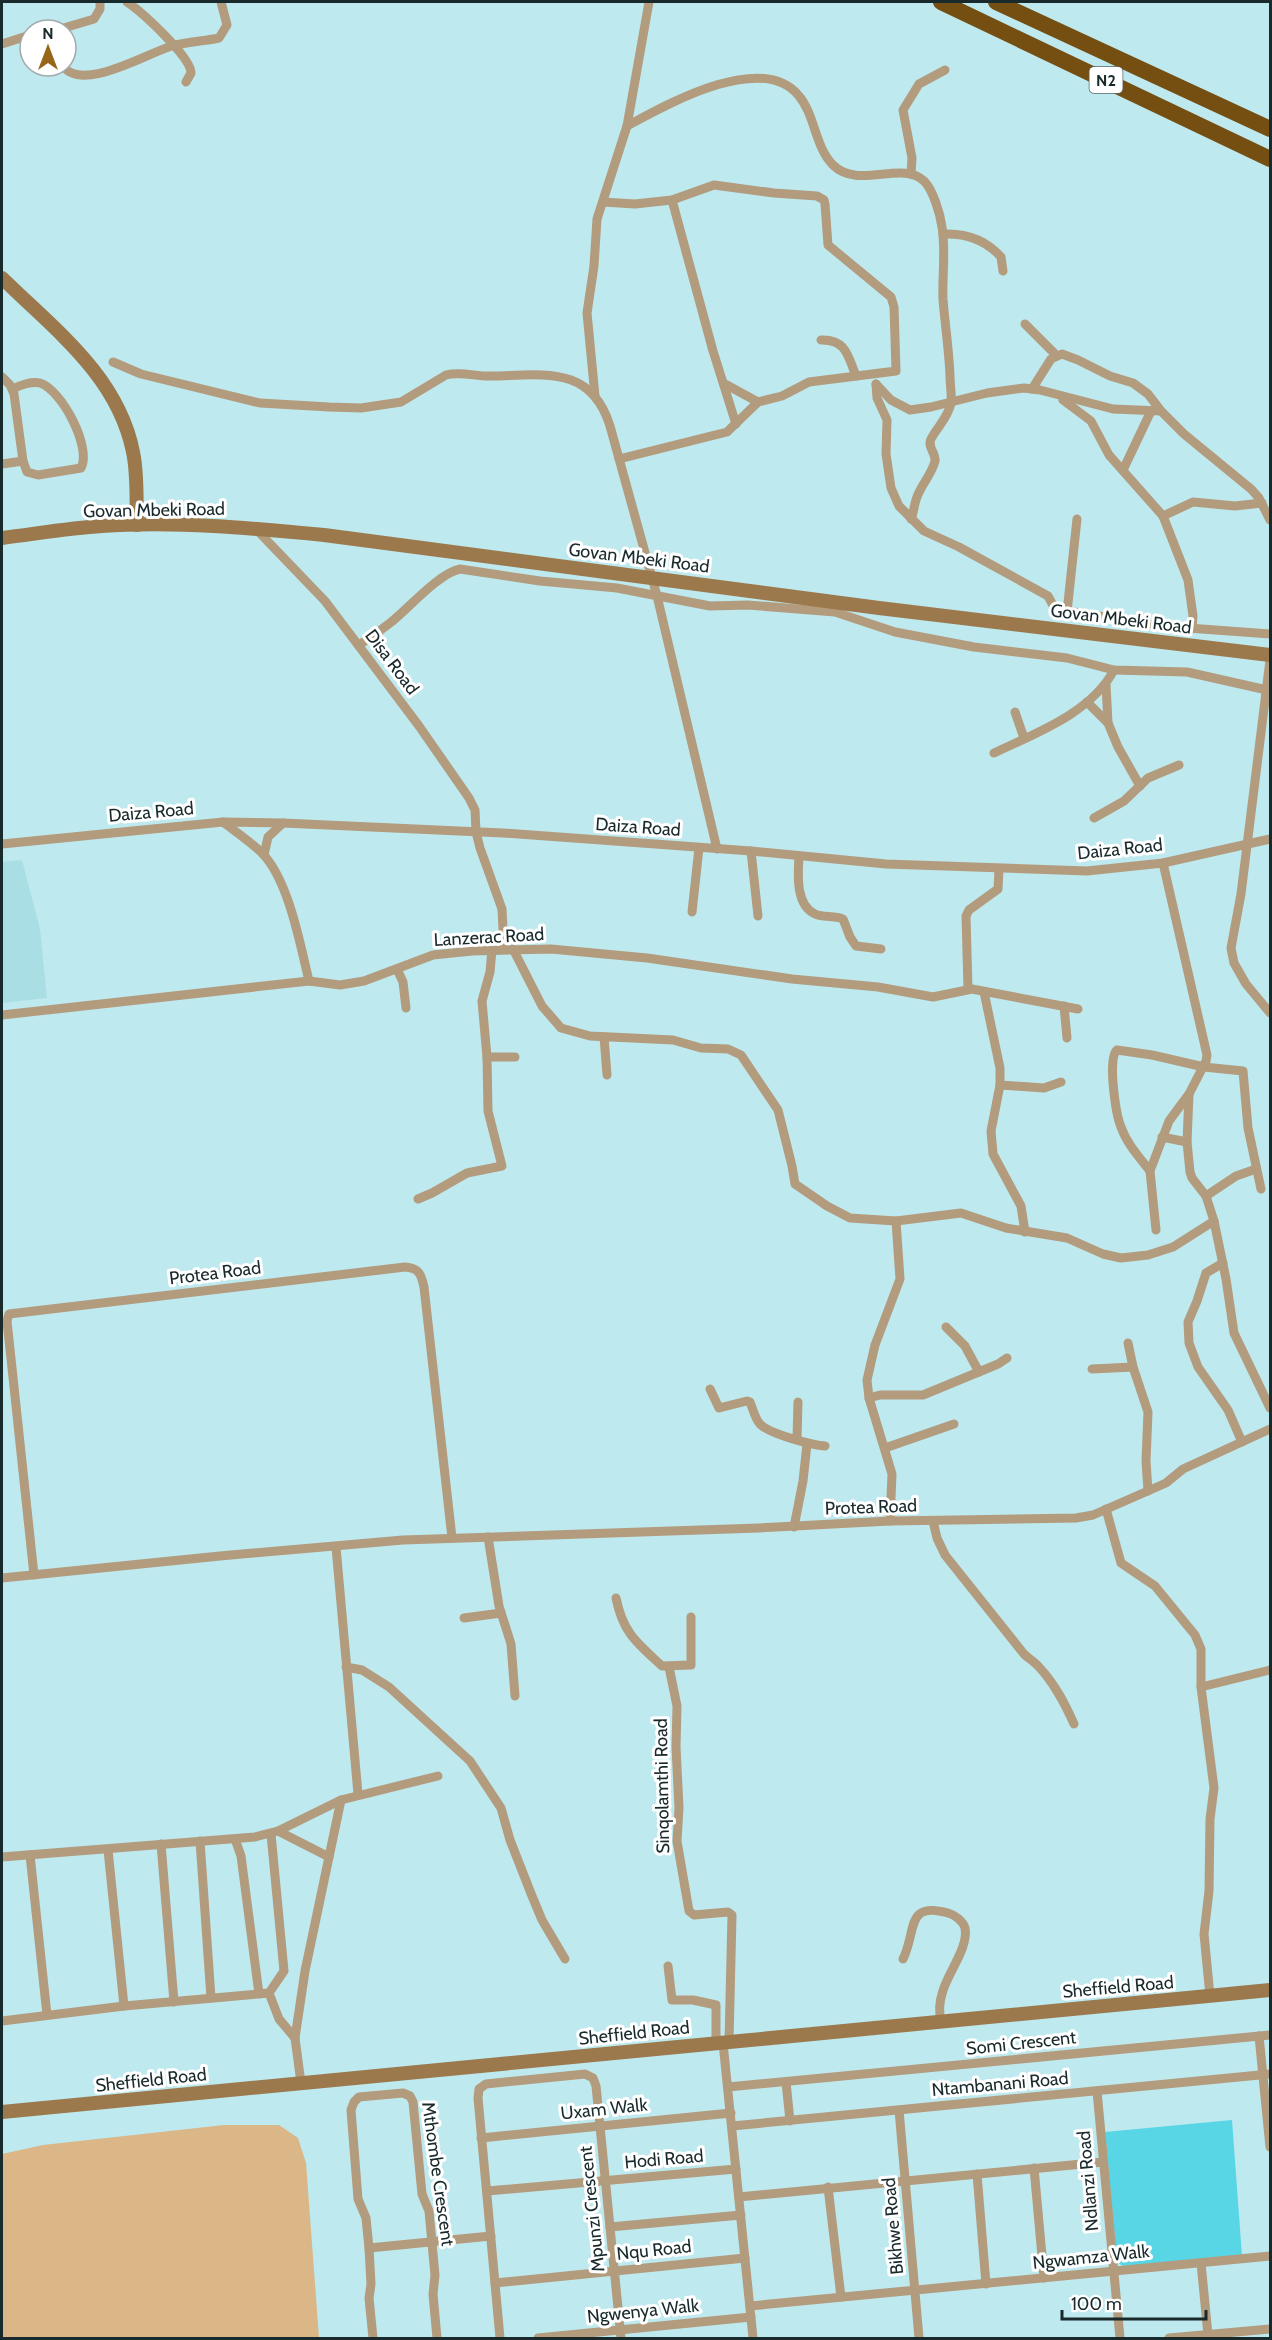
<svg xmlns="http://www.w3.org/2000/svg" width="1272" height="2340" viewBox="0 0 1272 2340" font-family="Cabin,sans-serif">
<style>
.built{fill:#aadee5}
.green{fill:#dbb687}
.water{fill:#59d6e6}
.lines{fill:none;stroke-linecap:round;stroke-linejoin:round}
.street{stroke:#b39b7d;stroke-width:9}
.secondary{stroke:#9c794c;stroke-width:14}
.highway{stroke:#754e11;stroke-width:16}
.labels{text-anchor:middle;stroke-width:6;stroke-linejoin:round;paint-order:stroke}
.shield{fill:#fff;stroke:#5e6a6b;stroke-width:1.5}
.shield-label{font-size:16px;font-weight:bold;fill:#192a2c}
.street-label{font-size:18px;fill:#192a2c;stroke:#fff}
</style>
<rect width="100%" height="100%" fill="#bee9ef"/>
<path class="built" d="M 22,860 L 40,929 L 47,998 L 2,1003 L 2,862 Z"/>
<path class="green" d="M 224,2125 L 279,2125 L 298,2138 L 306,2163 L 319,2338 L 2,2338 L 2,2154 L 43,2145 Z"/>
<path class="water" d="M 1232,2120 L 1242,2256 L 1124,2267 L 1117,2262 L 1105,2132 Z"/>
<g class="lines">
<g class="street">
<path d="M 127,2 C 142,12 191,57 191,73 L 186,82"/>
<path d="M 41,30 L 49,26 L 53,30"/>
<path d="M 57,30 L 94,19 L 100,9 L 100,2"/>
<path d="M 2,44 L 30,35"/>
<path d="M 63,66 C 82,93 147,53 172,46 C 187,42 204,41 219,38 L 227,25 L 221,2"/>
<path d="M 627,126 C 666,105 762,50 799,96 C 815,115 815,147 833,165 C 858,190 902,160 924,181 C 933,190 940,213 942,227 C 946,250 942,276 943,299 C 945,325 949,350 950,376 C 950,385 952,395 951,403 C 948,418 937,427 931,439 C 927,447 936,453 935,461 C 932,474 921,485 917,497 C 914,504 914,512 911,519"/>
<path d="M 911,174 L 912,158 L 903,110 L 919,84 L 945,70"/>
<path d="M 672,200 L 713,351 L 736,424"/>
<path d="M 603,202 L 635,204 L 672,200 L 714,185 L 774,193 L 817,196 L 824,200 L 825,204 L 828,245 L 891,297 L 894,307 L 896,371 L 809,382 L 782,396 L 758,402 L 727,432 L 619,459"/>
<path d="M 943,234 C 965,233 986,240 1001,257 L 1003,271"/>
<path d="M 1025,324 L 1056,355"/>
<path d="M 821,340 C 846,339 848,356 856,376"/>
<path d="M 113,362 L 141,374 L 260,403 L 329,407 L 361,408 L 401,402 L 446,375 C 461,371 477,377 492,376 C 544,375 591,365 610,426 L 657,596 L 717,849"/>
<path d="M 2,377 L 10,385 L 14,394 L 23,461 L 27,472 L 38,475 L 81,468 C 92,448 62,390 40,383 C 32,381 20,385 13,389"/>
<path d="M 725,384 L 758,402"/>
<path d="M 876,384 L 877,398 L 887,420 L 886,454 L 891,488 L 899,506 L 924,531 L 959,547 L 1048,596 L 1055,609 L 1161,626 L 1270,634"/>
<path d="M 876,384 L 891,400 L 910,410 L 931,407 L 987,393 L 1024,388 L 1040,390 L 1113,409 L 1161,411 L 1184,434 L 1251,489 L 1259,498 L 1270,520"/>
<path d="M 1032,389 L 1051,359 L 1062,354 L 1078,360 L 1110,376 L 1133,383 L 1148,394 L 1161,411"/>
<path d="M 595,396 L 587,313 L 594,266 L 597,219 L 627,126 L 649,2"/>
<path d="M 1063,400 L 1091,421 L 1109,455 L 1163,516 L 1188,580 L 1193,616 L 1192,629"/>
<path d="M 2,464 L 23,461"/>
<path d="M 1123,470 L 1151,411"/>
<path d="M 1163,516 L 1193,502 L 1235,506 L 1262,503"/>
<path d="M 255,528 L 325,601 L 419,726 L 469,798 L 475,810 L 476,832 L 480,848 L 502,909 L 504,949"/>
<path d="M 1067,612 L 1077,519"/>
<path d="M 359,645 C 370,638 380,631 390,623 C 407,610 439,573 460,569 L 540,581 L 617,588 L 710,606 L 748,605 L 835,612 L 895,632 L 974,647 L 1067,658 L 1114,670 L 1187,672 L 1267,690"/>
<path d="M 1270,660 L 1241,894 L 1231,948 L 1234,963 L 1246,984 L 1270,1013"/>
<path d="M 1106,685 L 1108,723"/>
<path d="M 1087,702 L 1108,723 L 1118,747 L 1140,786"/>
<path d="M 1015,712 L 1024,738"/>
<path d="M 994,753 C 1036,733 1091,713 1114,670"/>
<path d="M 1094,818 L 1124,801 L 1148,778 L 1179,765"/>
<path d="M 223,822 C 236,832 251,842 263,854 C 289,882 300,944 309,981"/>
<path d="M 2,844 L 223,822 L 283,823 L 503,833 L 751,851 L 886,864 L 1087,871 L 1163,863 L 1270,839"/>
<path d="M 751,851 L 758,916"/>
<path d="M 264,855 L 268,837 L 283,823"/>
<path d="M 799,856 C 798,873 795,905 815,914 C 823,918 834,915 843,919 L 850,937 L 856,946 L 881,949"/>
<path d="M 692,912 L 699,848"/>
<path d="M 513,949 L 542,1006 L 561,1028 L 590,1036 L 673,1040 L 701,1048 L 728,1049 L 741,1055 L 778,1110 L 792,1166 L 795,1184 L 827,1206 L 850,1218 L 896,1221 L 961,1213 L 1006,1228 L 1067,1238 L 1103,1254 L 1121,1258 L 1148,1255 L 1173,1247 L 1214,1221"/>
<path d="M 397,969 L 403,982 L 406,1008"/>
<path d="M 968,989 L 966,916 L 969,910 L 998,889 L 999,869"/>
<path d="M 984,992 L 1000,1068 L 1000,1085 L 991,1131 L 993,1154 L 1021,1206 L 1025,1232"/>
<path d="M 1064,1006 L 1067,1038"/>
<path d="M 2,1015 L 309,981 L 340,985 L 364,981 L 433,955 L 472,951 L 551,949 L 647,958 L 792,979 L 878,987 L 933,997 L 972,989 L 1078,1009"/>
<path d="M 604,1037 L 607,1075"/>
<path d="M 487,1057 L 515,1057"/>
<path d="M 1000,1085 L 1044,1088 L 1061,1082"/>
<path d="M 1189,1094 L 1187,1142 L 1190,1172 L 1192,1178 L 1206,1196 L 1214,1221 L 1226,1279 L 1234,1333 L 1270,1408"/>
<path d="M 1162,1137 L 1187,1142"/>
<path d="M 1150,1171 C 1139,1157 1127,1144 1121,1127 C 1116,1115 1107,1058 1117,1050 L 1152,1055 L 1204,1067 L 1243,1071 L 1248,1128 L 1261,1189"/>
<path d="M 1206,1196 L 1236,1176 L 1256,1169"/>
<path d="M 418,1199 L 432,1193 L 467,1173 L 502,1166 L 488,1111 L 487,1057 L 482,1001 L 490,972 L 492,950"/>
<path d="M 1156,1230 L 1150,1171 L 1169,1121 L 1189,1094 L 1206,1061 L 1207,1055 L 1163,863"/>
<path d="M 1223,1263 L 1206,1273 L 1197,1301 L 1188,1322 L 1189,1343 L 1198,1367 L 1228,1410 L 1242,1442"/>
<path d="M 946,1327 L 965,1346 L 979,1372"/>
<path d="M 1128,1343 L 1133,1367 L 1148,1412 L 1146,1461 L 1148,1491"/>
<path d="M 1092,1369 L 1133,1367"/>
<path d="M 710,1389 L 719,1408 L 747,1401 L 750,1402 C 753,1409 755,1419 760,1424 C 769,1434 812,1445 825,1446"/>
<path d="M 869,1398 L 880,1395 L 923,1395 L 998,1364 L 1007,1358"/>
<path d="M 797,1439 L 798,1402"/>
<path d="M 885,1448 L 954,1424"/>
<path d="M 1106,1509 L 1121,1563 L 1155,1586 L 1195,1635 L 1201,1649 L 1201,1687 L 1214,1788 L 1210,1819 L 1209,1891 L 1204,1934 L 1210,1996"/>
<path d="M 890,1521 L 892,1474 L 869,1398 L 867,1380 L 875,1345 L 900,1279 L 896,1221"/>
<path d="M 933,1521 L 937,1538 L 945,1555 L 1024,1654 C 1029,1659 1035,1662 1039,1667 C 1055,1684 1065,1704 1074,1724"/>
<path d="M 794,1527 L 803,1481 L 807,1444"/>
<path d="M 488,1537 L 499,1606 L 511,1644 L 515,1696"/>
<path d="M 336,1547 L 358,1794"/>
<path d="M 34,1575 L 7,1321 L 9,1314 L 405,1267 C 419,1268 421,1274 424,1287 L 452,1538"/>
<path d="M 2,1578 L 220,1556 L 403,1540 L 759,1528 L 890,1521 L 1076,1518 L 1093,1515 L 1166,1483 L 1183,1469 L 1270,1429"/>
<path d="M 616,1598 C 623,1633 637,1643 662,1666 L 691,1665 L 691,1617"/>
<path d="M 464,1618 L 501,1613"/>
<path d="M 346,1667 L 362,1670 L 389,1687 L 470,1761 L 501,1808 L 510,1840 L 532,1896 L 542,1920 L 565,1959"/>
<path d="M 669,1667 L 677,1706 L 676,1747 L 679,1808 L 677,1841 L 689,1911 L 694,1915 L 728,1912 L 732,1915 L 729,2042"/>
<path d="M 1201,1687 L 1270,1670"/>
<path d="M 278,1831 L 329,1857"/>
<path d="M 235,1839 L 241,1856 L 259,1994"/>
<path d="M 200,1841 L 211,1998"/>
<path d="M 161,1844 L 174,2002"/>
<path d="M 108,1850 L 124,2006"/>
<path d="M 30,1855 L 47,2015"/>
<path d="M 2,1857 L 255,1837 L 278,1831 L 341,1800 L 438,1776"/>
<path d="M 903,1959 C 917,1931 905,1901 948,1913 C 955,1915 963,1921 965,1928 C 969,1948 946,1975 942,1994 C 939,2003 939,2012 941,2022"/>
<path d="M 668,1966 L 672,2000 L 693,2000 L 716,2005 L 716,2043"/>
<path d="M 269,1993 L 279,2019 L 295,2038"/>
<path d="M 2,2021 L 124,2006 L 269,1993 L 284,1971 L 271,1834"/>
<path d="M 1259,2036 L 1270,2147"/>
<path d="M 723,2043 L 753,2338"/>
<path d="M 786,2082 L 790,2121"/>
<path d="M 301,2083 L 295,2038 L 305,1971 L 341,1800"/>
<path d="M 728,2087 L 1270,2035"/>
<path d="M 1097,2091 L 1120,2338"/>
<path d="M 899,2110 L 919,2338"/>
<path d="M 732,2126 L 1270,2074"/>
<path d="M 481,2138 L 731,2113"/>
<path d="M 1034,2168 L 1044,2278"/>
<path d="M 977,2174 L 986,2284"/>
<path d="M 828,2187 L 841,2297"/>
<path d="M 487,2191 L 736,2169"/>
<path d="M 739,2197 L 1103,2162"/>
<path d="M 610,2227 L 741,2215"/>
<path d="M 369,2248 L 491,2236"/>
<path d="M 1201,2263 L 1208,2335"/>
<path d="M 495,2283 L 745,2258"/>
<path d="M 750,2306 L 1270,2256"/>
<path d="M 373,2338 L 369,2298 L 371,2284 L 369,2248 L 366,2218 L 358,2199 L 351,2110 L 354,2102 L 359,2097 L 403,2093 L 410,2096 L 413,2102 L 422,2194 L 429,2211 L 435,2275 L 433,2294 L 437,2338"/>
<path d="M 500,2338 L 478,2098 L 479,2089 L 486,2084 L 585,2074 L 593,2078 L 596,2086 L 621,2338"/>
<path d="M 538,2338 L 751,2317"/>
<path d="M 1169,2338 L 1270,2329"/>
</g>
<g class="secondary">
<path d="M 2,278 C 54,329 118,376 133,452 C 138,475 136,501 137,525"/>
<path d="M 2,538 C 35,534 69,528 102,526 C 176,521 251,528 324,535 L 879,608 L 1270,655"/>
<path d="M 2,2112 L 1270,1990"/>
</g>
<g class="highway">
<path d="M 941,2 L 1270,159"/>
<path d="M 996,2 L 1270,129"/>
</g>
</g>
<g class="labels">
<rect class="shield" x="1089.5" y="67" width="33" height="26" rx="4.5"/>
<g class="shield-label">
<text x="1106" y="86">N2</text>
</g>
<g class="street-label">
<text transform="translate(154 510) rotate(-1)" y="6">Govan Mbeki Road</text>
<text transform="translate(639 558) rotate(7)" y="6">Govan Mbeki Road</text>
<text transform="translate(1121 619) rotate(7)" y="6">Govan Mbeki Road</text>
<text transform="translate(392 662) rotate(53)" y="6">Disa Road</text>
<text transform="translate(151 812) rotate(-5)" y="6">Daiza Road</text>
<text transform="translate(638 827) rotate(4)" y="6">Daiza Road</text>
<text transform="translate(1120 849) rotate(-6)" y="6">Daiza Road</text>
<text transform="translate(489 937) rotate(-3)" y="6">Lanzerac Road</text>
<text transform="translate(215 1273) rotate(-7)" y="6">Protea Road</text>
<text transform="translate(871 1507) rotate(-2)" y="6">Protea Road</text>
<text transform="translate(662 1786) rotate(-91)" y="6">Sinqolamthi Road</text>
<text transform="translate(1118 1987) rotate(-5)" y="6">Sheffield Road</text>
<text transform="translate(634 2033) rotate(-6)" y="6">Sheffield Road</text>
<text transform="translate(1021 2043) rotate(-6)" y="6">Somi Crescent</text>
<text transform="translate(151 2080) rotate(-6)" y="6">Sheffield Road</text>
<text transform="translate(1000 2084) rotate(-5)" y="6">Ntambanani Road</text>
<text transform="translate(604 2109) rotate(-6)" y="6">Uxam Walk</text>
<text transform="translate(664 2159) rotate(-5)" y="6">Hodi Road</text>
<text transform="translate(438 2174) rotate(82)" y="6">Mthombe Crescent</text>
<text transform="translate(1088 2181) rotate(-95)" y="6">Ndlanzi Road</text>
<text transform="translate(592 2209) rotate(-96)" y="6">Mpunzi Crescent</text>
<text transform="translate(893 2226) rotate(-95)" y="6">Bikhwe Road</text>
<text transform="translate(654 2250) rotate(-6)" y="6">Nqu Road</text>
<text transform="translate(1091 2257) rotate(-6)" y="6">Ngwamza Walk</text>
<text transform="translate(643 2311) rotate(-6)" y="6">Ngwenya Walk</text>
</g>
</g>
<rect width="1272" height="2340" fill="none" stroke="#192a2c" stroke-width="6"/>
<g transform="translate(48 48)"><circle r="28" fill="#ffffff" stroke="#a3aaab" stroke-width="1.5"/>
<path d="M0-4.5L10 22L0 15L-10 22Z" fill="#976618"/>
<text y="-9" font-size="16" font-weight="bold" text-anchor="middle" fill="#192a2c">N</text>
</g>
<path d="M1062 2310v9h144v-9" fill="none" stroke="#192a2c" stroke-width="3"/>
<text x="1071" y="2310" font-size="18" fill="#192a2c" stroke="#ffffff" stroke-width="4.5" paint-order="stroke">100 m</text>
</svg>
